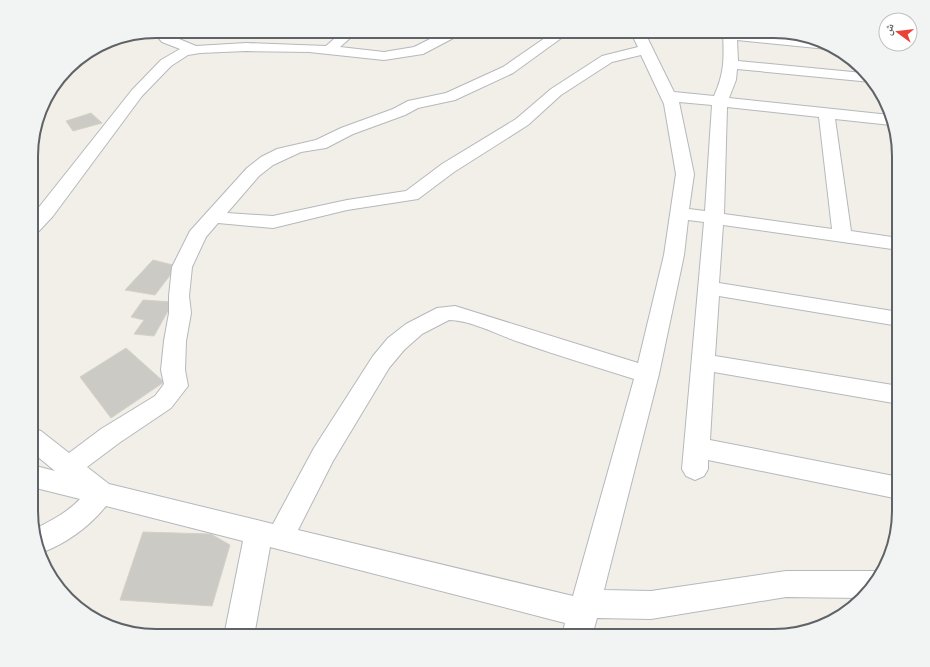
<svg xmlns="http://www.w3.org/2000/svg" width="930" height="667" viewBox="0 0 930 667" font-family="Raleway,'Noto Naskh Arabic',sans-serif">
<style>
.building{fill:#cccac5;stroke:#d6d1c6}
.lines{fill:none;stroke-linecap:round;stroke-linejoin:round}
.minor-casing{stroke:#b5b8bc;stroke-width:2}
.minor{fill:#fff;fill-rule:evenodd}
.rim{fill:none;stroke:#5f6368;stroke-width:2}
</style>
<rect width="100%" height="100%" fill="#f1efe8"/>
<g class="building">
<path d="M 91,113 L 102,123 L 73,131 L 66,121 Z"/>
<path d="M 153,260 L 177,266 L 155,295 L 125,290 Z"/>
<path d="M 143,300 L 173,302 L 154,336 L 134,334 L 144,320 L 131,317 Z"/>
<path d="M 126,348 L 164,382 L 111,418 L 80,377 Z"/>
<path d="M 143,532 L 211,534 L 230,545 L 212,606 L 120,600 Z"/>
<path d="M 718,630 L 726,636 L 713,636 Z"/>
</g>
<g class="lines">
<defs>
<g id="minor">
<path d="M 157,31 L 172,31 L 170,34 L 172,36 L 196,46 L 246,43 L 326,46 L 343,31 L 358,31 L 340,47 L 384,52 L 414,47 L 446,31 L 463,31 L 461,34 L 423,54 L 384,60 L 309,52 L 246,51 L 200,53 L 188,55 L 171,66 L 142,96 L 53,216 L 39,231 L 32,233 L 32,216 L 132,90 L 161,60 L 180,49 L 162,42 L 155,34 Z"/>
<path d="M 555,31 L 571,31 L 513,73 L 455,100 L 418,108 L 405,115 L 353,134 L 326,148 L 301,152 L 273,165 L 259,176 L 227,213 L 273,216 L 347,200 L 406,191 L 442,164 L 516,119 L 551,89 L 602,56 L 638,47 L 630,31 L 644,31 L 674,92 L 714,96 C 725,72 724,57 723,31 L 737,31 L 819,40 L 832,47 L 827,49 L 737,40 L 738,61 L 863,73 L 871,82 L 737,69 L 736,80 L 729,98 L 890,115 L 892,124 L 891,125 L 835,119 L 851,231 L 899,238 L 899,250 L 723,225 L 719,283 L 899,312 L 899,326 L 719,296 L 715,356 L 899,386 L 899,404 L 714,372 L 710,440 L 899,477 L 899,499 L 708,460 L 708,469 L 704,476 L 695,480 L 686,476 L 682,469 L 704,222 L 688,220 L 684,255 L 659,374 L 604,590 L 651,591 L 786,571 L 874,571 L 881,574 L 873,587 L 860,598 L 786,597 L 651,619 L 597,618 L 592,636 L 562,636 L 565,623 L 270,547 L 254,636 L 224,636 L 243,541 L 106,506 C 89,527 67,543 41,553 L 33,530 C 50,521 67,513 80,499 L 32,487 L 32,465 L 55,471 L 32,452 L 32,428 L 41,431 L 69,453 L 101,429 L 155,396 L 164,384 L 161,370 L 164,341 L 169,313 L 169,296 L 172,267 L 190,231 L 247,168 L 261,157 L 277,149 L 316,140 L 341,128 L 393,109 L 408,101 L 446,93 L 503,67 ZM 641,55 L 664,104 L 676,174 L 664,255 L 638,363 L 455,306 L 437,308 L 406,324 L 388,338 L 373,356 L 314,448 L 273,524 L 109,484 L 87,467 L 119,443 L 171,408 L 188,386 L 185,370 L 186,341 L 191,313 L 189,296 L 192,267 L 206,237 L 218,223 L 273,228 L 347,210 L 418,199 L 454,172 L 528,125 L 561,95 L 612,62 ZM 679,102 L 712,105 L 705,211 L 689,209 L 694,174 ZM 727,107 L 819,117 L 832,229 L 724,214 ZM 449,320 C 471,320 500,336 522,343 C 559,356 597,367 634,379 L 573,596 L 298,530 L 333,461 L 389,368 L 404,350 L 422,334 Z"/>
</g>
</defs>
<use href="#minor" class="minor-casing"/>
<use href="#minor" class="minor"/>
</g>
<path d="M0 0H930V667H0ZM156 38H774A118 118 0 0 1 892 156V511A118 118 0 0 1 774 629H156A118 118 0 0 1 38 511V156A118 118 0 0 1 156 38Z" fill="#f2f3f3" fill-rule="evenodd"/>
<path class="rim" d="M156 38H774A118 118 0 0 1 892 156V511A118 118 0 0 1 774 629H156A118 118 0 0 1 38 511V156A118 118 0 0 1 156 38Z"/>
<g transform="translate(898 32) rotate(285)"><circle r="19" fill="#ffffff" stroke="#bfc1c3"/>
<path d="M0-3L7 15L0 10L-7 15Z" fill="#ea4335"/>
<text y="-6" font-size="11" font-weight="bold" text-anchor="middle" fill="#5f6368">ش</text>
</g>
</svg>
